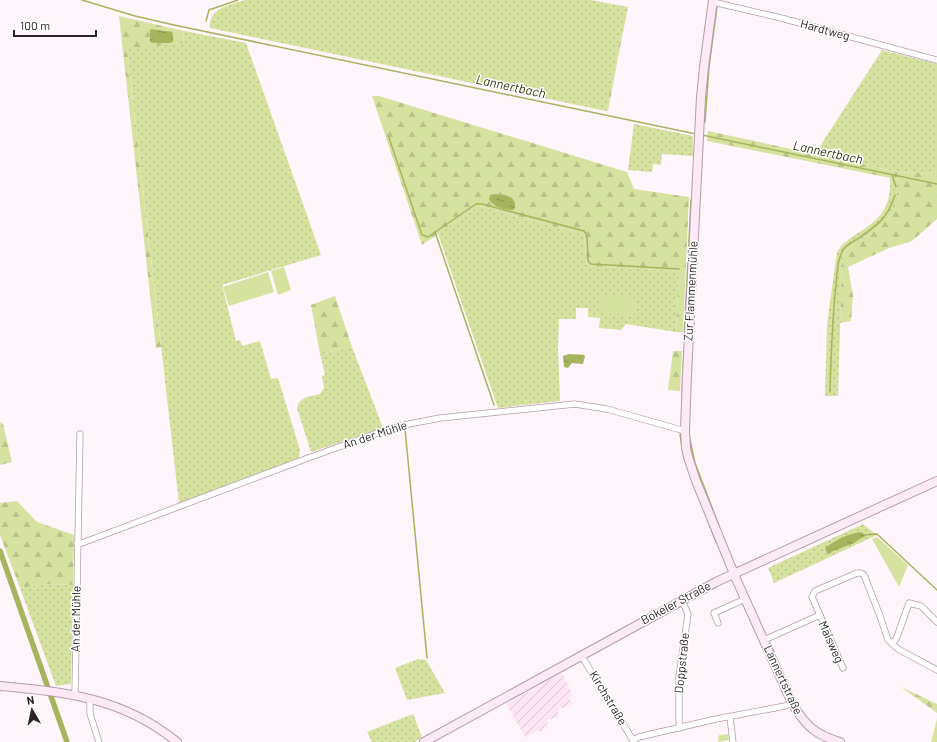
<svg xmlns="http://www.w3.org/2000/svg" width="937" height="742" viewBox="0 0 937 742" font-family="Barlow,sans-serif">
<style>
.industrial{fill:url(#industrial-furrows)}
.grass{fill:url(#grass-dots)}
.forest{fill:url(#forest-firs)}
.park{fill:#d6e2a0}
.water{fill:url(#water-ripples)}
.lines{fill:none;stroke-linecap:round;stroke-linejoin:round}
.stream{stroke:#a7b45e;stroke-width:1.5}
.canal{stroke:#a7b45e;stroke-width:5.5}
.street-casing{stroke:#b39cab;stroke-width:7}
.secondary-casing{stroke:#b39cab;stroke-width:10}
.street{stroke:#fff;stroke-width:5.5}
.secondary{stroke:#fee9f7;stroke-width:8}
.labels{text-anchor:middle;stroke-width:3;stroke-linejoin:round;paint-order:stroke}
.street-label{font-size:12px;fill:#2c2329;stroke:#fff}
.water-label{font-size:13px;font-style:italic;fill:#333914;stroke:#fff}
</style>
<defs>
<pattern id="industrial-furrows" width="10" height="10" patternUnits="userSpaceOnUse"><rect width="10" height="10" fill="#fee5f5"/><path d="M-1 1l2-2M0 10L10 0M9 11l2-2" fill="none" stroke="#dac4d2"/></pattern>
<pattern id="grass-dots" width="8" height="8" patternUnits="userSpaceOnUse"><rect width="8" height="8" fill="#d6e2a0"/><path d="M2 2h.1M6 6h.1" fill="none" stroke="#b8c28a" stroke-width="1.8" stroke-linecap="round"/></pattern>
<pattern id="forest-firs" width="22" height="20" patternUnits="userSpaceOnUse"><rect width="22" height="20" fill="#d6e2a0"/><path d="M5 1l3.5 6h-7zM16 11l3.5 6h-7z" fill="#b8c28a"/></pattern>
<pattern id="water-ripples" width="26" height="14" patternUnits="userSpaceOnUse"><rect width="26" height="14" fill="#a7b45e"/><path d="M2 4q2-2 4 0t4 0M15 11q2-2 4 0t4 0" fill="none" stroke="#88924e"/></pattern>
</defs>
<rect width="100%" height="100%" fill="#fff5fb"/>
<path class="industrial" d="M 562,673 L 573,695 L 569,697 L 572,704 L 557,710 L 559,717 L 547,720 L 548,727 L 540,732 L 538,730 L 526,738 L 506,704 Z"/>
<g class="grass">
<path d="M 245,0 L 591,0 L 628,7 L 622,37 L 620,37 L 606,111 L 210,28 C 208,8 230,5 245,0 Z"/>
<path d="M 184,31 L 246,43 L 321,255 L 222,285 L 236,341 L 240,340 L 242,346 L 260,341 L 271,379 L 278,378 L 300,450 L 299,458 L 179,503 L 127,48 L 183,43 Z"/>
<path d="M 882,50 L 937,64 L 937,174 L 898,172 L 815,154 Z"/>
<path d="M 634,124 L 693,136 L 693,156 L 662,154 L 661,165 L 653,164 L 652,172 L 628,170 Z"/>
<path d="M 890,178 L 901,180 C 900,187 900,195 898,201 C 890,227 865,236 845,251 L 842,264 L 838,396 L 825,396 L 827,324 L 837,252 C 843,243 849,239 858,233 C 882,218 891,207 890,178 Z"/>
<path d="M 479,206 L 584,235 L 587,266 L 679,271 L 676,332 L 626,324 L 621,330 L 599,328 L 600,318 L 588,317 L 588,308 L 576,308 L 576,319 L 559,319 L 558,348 L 560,401 L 498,408 L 438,234 Z"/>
<path d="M 352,347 L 383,428 L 311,452 L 297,408 C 300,396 309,397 320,394 L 324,388 L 322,376 L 325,375 L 320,354 Z"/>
<path d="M 863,524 L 877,535 L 774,583 L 768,568 Z"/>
<path d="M 45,584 L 73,585 L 71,684 L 56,686 L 20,588 Z"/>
<path d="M 418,659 L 426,660 L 445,693 L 407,700 L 395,668 Z"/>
<path d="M 413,714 L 422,737 L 415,742 L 372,742 L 367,732 Z"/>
</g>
<g class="forest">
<path d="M 119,16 L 184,31 L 183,43 L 127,49 L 161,347 L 156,348 Z"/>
<path d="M 620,36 L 622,37 L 608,111 L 606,111 Z"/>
<path d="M 372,96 L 379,96 L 627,172 L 634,189 L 689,197 L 683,332 L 676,332 L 679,271 L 587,266 L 584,235 L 479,206 L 422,245 Z"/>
<path d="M 708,131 L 898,172 L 937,174 L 937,219 L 912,241 L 889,248 L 848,267 L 853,296 L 851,321 L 840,323 L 842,264 L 845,251 C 865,236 890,227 898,201 C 900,195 900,187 900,180 L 707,141 Z"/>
<path d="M 335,296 L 352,347 L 320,354 L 311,305 Z"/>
<path d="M 673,351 L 682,351 L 680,391 L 668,390 Z"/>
<path d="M 0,422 L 3,424 L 12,462 L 0,465 Z"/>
<path d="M 17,501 L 37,522 L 74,535 L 73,585 L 45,584 L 20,588 L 0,535 L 0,503 Z"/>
<path d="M 901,687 L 937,704 L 937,713 Z"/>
<path d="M 937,719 L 937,742 L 931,742 Z"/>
</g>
<g class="park">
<path d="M 284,267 L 291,290 L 278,295 L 271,271 Z"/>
<path d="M 268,272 L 274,292 L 229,306 L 223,287 Z"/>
<path d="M 601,295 L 636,298 L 634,316 L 600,313 Z"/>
<path d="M 877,537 L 908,565 L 899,587 L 872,539 Z"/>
<path d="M 728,734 L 729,740 L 718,742 L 719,735 Z"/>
</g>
<g class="water">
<path d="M 151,29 L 172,32 L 173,36 L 173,41 L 171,43 L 153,43 L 150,42 L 150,30 Z"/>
<path d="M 494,194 L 505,195 L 512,198 L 515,203 L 515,208 L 513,210 C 504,210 493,207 489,199 L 490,195 Z"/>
<path d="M 569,354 L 584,355 L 585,356 L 583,364 L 572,363 L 568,368 L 564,367 L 563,356 Z"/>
<path d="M 861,532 L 864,534 L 865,536 L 852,544 L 833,551 L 829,554 L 827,553 L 825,548 C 836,540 847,534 861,532 Z"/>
</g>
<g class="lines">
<g class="stream">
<path d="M 82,0 L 135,16 L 174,25 L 696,134"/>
<path d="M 206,21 L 209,10 L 238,0"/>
<path d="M 705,122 L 709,67 L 717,7"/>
<path d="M 388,135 L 422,235 L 428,237 L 476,204 L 482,204 L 584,231 L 587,235 L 588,261 L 591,264 L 679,269"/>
<path d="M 702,135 L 937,184"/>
<path d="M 892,175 L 896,187"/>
<path d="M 435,232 L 494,405"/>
<path d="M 684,341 L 691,200"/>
<path d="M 830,392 C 831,356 832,321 836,285 C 837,274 837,261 842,252 C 844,246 851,243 856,240 C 876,226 887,220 895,195"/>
<path d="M 682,393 L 684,351"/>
<path d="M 405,429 L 427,658"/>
<path d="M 680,434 L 683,454"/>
<path d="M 689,435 L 695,463 L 719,526"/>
<path d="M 684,458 L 689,471"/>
<path d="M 703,508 L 716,542"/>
<path d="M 864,535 L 877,534 L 937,590"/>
</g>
<path class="canal" d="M 0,551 L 67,742"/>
<defs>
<g id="street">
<path d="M 713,2 L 781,18 L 937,60"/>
<path d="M 77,543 L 82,543 L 308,458 L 383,431 L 409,424 L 440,418 L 575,404 L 607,409 L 685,431"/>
<path d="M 718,623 L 714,613 L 745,599"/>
<path d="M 764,640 L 820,615"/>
<path d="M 893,643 L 897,637 L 909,603 L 921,606 L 937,622"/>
<path d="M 581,655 L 634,742"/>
<path d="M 843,668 L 812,597 L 815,591 L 857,573 L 861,573 L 864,575 L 880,616 L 888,640 L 898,649 L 937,670"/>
<path d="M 75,694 L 80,434"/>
<path d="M 90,698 L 90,714 L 99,742"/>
<path d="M 730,717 L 733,742"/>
<path d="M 680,728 L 679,721 L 679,677 L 688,614 L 682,600"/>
<path d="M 633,740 L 639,737 L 716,719 L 785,706 L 792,703"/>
</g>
<g id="secondary">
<path d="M 713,0 L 704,67 L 701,97 L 687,375 L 685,431 L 686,448 L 688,457 L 696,481 L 737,581 L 792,703 C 805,725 815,735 840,742"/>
<path d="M 0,686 C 67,692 123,698 177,742"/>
<path d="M 424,742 L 716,582 L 937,481"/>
</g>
</defs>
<use href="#street" class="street-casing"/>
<use href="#secondary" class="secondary-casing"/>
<use href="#street" class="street"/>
<use href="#secondary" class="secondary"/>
</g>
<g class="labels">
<g class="street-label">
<text transform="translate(825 30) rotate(15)" y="4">Hardtweg</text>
<text transform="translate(691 291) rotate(-87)" y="4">Zur Flammenmühle</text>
<text transform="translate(375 435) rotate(-18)" y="4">An der Mühle</text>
<text transform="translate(676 603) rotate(-28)" y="4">Bokeler Straße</text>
<text transform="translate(76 619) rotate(-89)" y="4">An der Mühle</text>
<text transform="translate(831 642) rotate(66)" y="4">Maisweg</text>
<text transform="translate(682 663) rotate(-84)" y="4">Doppstraße</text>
<text transform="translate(783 680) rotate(65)" y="4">Lannertstraße</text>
<text transform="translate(608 698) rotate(59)" y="4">Kirchstraße</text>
</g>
<g class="water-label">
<text transform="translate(511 86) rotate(12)" y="5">Lannertbach</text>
<text transform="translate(828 152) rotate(12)" y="5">Lannertbach</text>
</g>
</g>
<g transform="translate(32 710) rotate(351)" stroke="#ffffff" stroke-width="3" paint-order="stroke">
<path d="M0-3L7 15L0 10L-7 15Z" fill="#2c2329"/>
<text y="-6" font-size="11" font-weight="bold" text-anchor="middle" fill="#2c2329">N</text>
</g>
<path d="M14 30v6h82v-6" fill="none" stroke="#2c2329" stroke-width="2"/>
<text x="20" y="30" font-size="12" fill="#2c2329" stroke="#ffffff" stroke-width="3" paint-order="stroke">100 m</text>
</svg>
